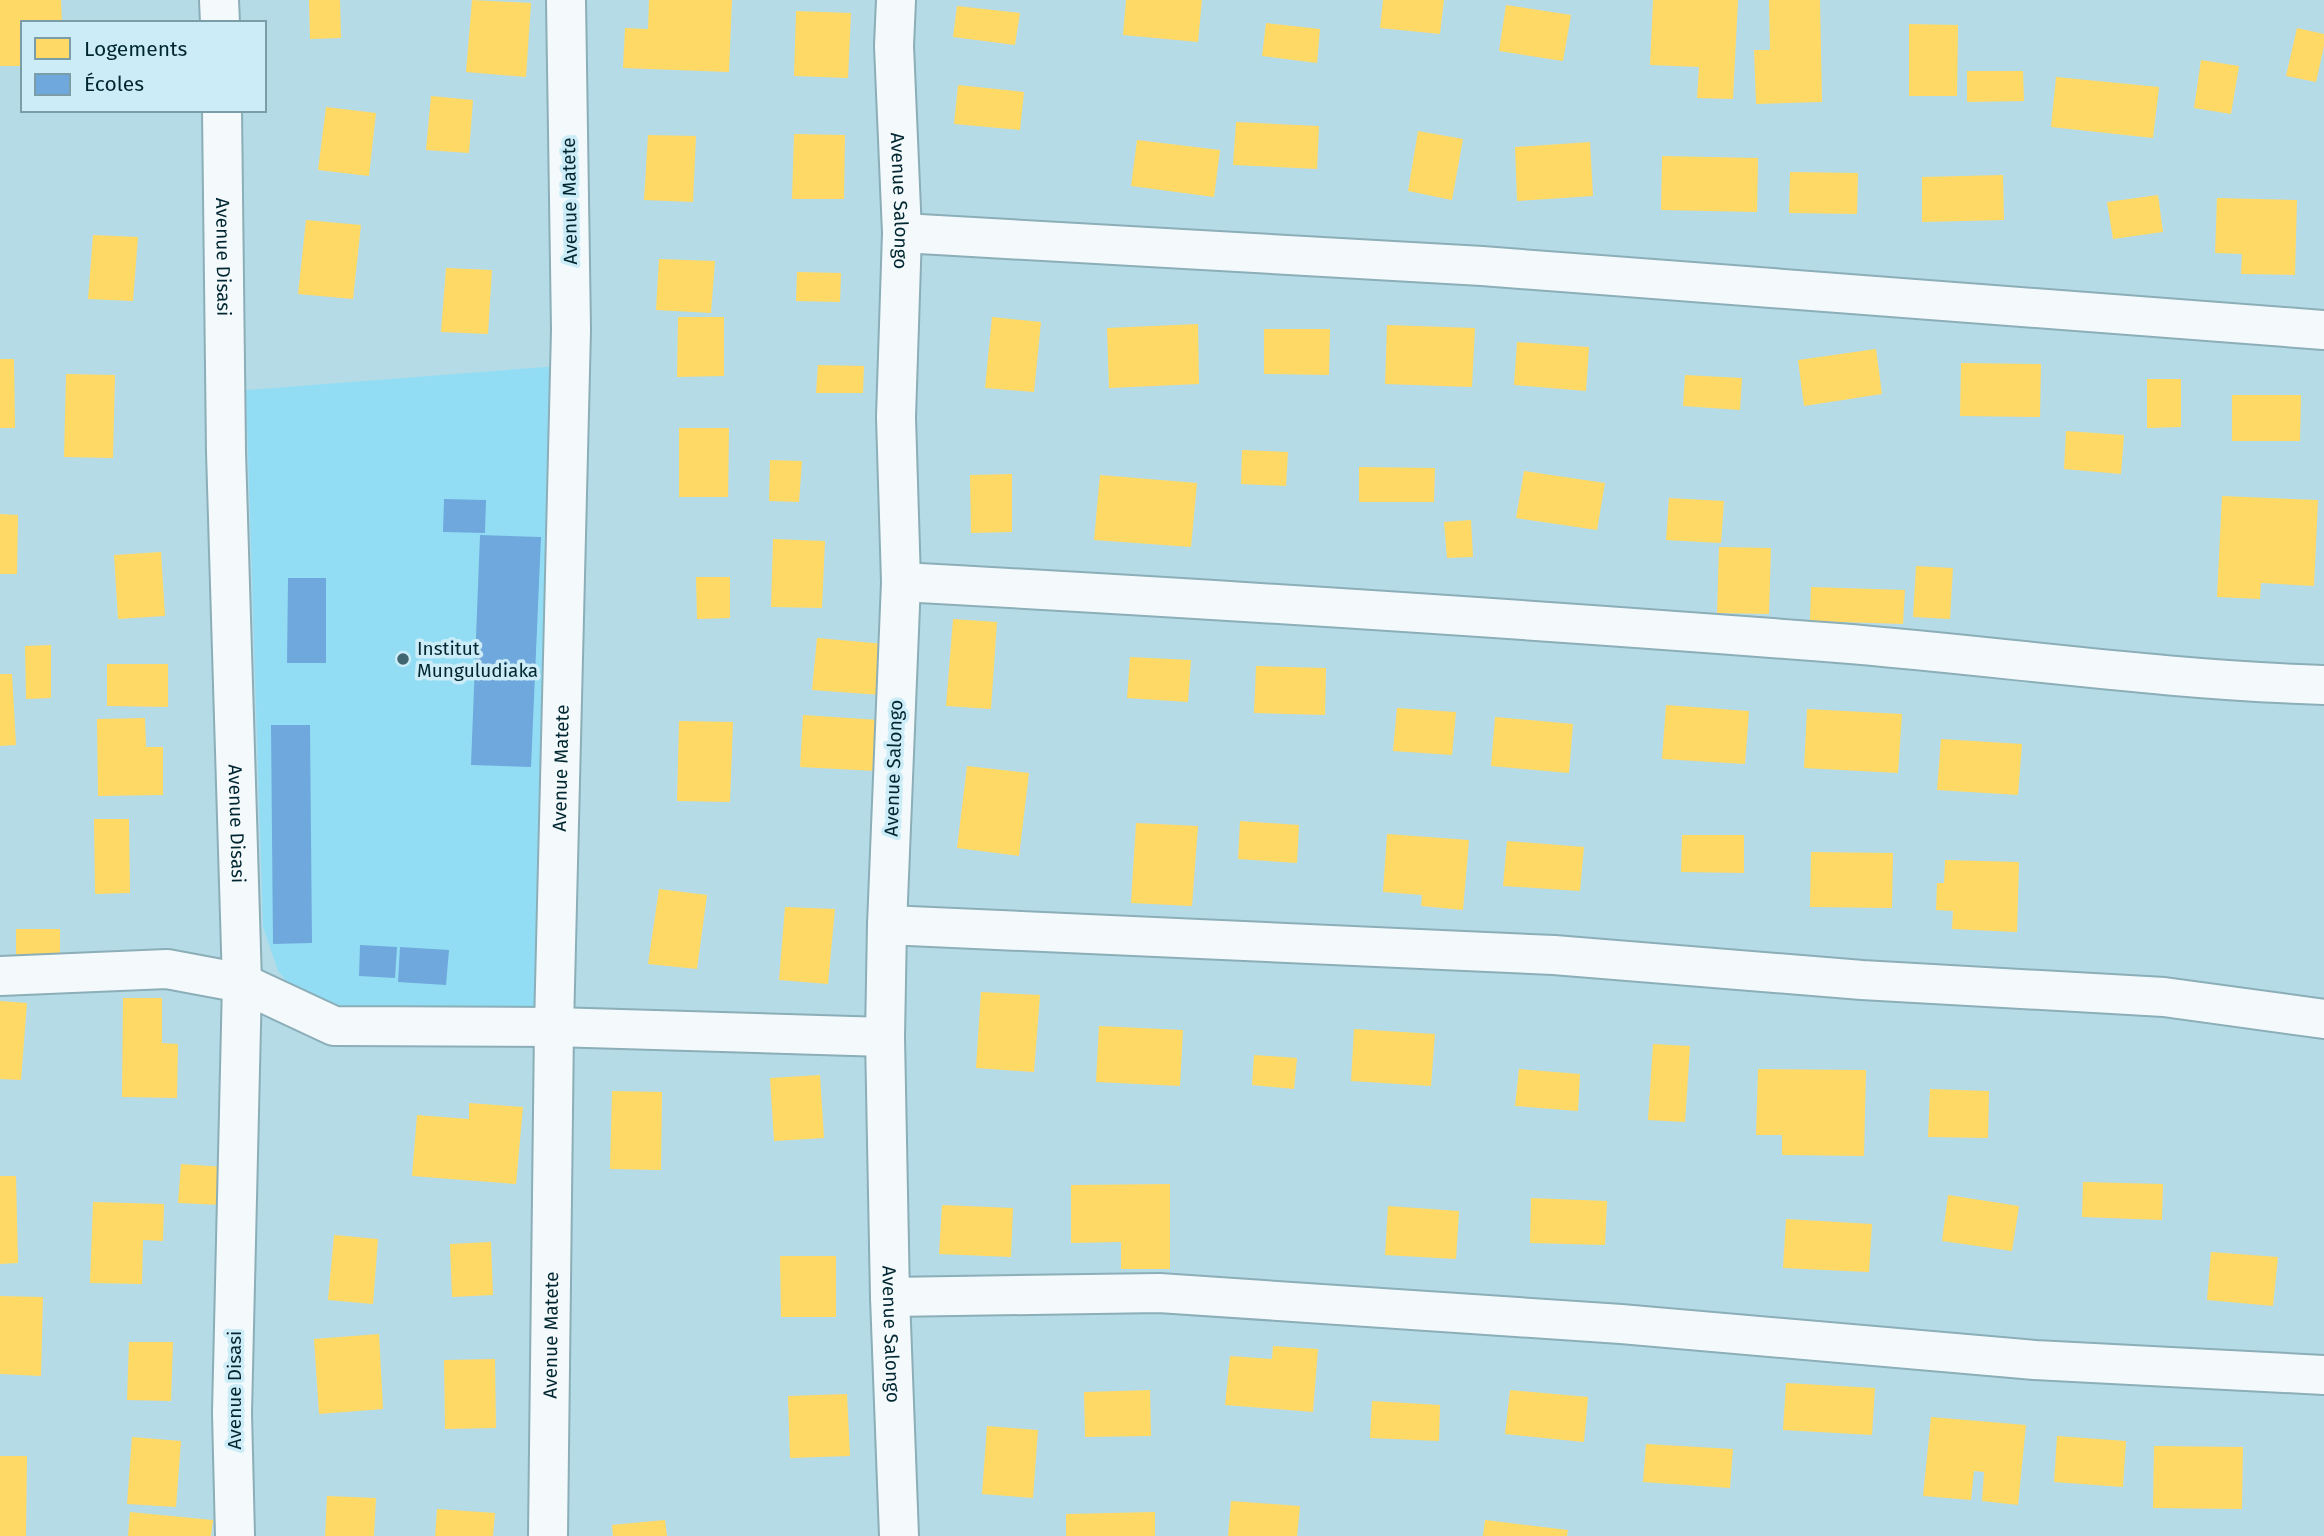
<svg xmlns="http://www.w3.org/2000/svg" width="2324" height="1536" viewBox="0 0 2324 1536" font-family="'Fira Sans',sans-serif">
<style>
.built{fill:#93ddf4}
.homes{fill:#ffd966}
.schools{fill:#6fa8dc}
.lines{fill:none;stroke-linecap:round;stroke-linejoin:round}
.street-casing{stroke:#8baeb8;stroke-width:42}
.street{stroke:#f4fafb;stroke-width:38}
.poi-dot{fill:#3f6571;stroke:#ccedf8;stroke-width:2.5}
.labels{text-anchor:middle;stroke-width:7;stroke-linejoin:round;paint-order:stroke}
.street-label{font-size:19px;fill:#002631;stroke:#ccedf8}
.poi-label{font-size:19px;fill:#002631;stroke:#ccedf8;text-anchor:start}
</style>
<rect width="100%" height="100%" fill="#b5dbe7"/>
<path class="built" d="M 558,366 L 544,1016 L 326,1017 L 305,1004 L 278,971 L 263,927 L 246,390 Z"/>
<g class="homes">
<path d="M 0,0 L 61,0 L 62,23 L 23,23 L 23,66 L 0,66 Z"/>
<path d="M 309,0 L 340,0 L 341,38 L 310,39 Z"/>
<path d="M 472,0 L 531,3 L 526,77 L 466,72 Z"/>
<path d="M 649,0 L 732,0 L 729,72 L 623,68 L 625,28 L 648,29 Z"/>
<path d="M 1126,0 L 1202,0 L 1198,42 L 1123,35 Z"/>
<path d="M 1383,0 L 1444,0 L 1440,34 L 1380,28 Z"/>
<path d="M 1653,0 L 1738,0 L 1733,99 L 1697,98 L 1699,67 L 1650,65 Z"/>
<path d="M 1769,0 L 1820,0 L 1822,102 L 1756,104 L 1754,50 L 1770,50 Z"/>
<path d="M 1506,5 L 1571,15 L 1563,61 L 1499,51 Z"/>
<path d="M 957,6 L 1020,13 L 1015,45 L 953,37 Z"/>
<path d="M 796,11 L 851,13 L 848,78 L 794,76 Z"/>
<path d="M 1266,23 L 1320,29 L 1317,63 L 1262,56 Z"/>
<path d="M 1909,24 L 1958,25 L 1957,96 L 1909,96 Z"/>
<path d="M 2297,28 L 2324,34 L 2324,46 L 2316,82 L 2286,76 Z"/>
<path d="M 2201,60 L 2239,66 L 2231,114 L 2194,108 Z"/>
<path d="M 1967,71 L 2023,71 L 2024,101 L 1967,102 Z"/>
<path d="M 2056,77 L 2159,87 L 2153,138 L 2051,127 Z"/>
<path d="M 958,85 L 1024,92 L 1020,130 L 954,124 Z"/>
<path d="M 431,96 L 473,100 L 469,153 L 426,150 Z"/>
<path d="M 326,107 L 376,113 L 369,176 L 318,170 Z"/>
<path d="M 1236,122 L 1319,126 L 1317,169 L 1233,165 Z"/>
<path d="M 1418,131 L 1463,139 L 1452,200 L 1408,191 Z"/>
<path d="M 794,134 L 845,135 L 844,199 L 792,199 Z"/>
<path d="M 648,135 L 696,136 L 693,202 L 644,200 Z"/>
<path d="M 1137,140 L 1220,150 L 1214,197 L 1131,186 Z"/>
<path d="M 1590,142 L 1593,196 L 1517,201 L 1515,147 Z"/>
<path d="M 1662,156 L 1758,158 L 1757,212 L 1661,210 Z"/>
<path d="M 1790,172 L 1858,173 L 1857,214 L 1789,213 Z"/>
<path d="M 2003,175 L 2004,220 L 1922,222 L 1922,177 Z"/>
<path d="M 2158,195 L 2163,232 L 2113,239 L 2107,202 Z"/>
<path d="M 2217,198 L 2297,200 L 2295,275 L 2241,274 L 2242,254 L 2215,253 Z"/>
<path d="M 306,220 L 361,225 L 353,299 L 298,294 Z"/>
<path d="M 93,235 L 138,237 L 133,301 L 88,299 Z"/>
<path d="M 659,259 L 715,261 L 711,313 L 656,310 Z"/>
<path d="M 446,268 L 492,270 L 488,334 L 441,332 Z"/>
<path d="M 797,272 L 841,273 L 840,302 L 796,301 Z"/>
<path d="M 678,317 L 724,317 L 724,376 L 677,377 Z"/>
<path d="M 992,317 L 1041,322 L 1034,392 L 985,388 Z"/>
<path d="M 1198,324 L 1199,384 L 1109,388 L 1107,328 Z"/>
<path d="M 1387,325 L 1475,328 L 1472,387 L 1385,384 Z"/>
<path d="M 1264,329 L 1330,329 L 1329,375 L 1264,374 Z"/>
<path d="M 1517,342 L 1589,347 L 1586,391 L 1514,385 Z"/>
<path d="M 1876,349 L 1882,394 L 1804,406 L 1798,360 Z"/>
<path d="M 0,359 L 14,359 L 15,428 L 0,428 Z"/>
<path d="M 1961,363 L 2041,364 L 2040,417 L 1960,416 Z"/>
<path d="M 818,365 L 864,366 L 863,393 L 816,393 Z"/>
<path d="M 66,374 L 115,375 L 113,458 L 64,457 Z"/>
<path d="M 1685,375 L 1742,378 L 1740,410 L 1683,406 Z"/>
<path d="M 2147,379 L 2181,379 L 2181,427 L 2147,428 Z"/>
<path d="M 2232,395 L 2301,395 L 2300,441 L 2232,441 Z"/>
<path d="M 679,428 L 729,428 L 728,497 L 679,497 Z"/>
<path d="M 2066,431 L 2124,435 L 2121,474 L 2064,469 Z"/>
<path d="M 1242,450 L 1288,452 L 1286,486 L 1241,484 Z"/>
<path d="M 770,460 L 802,461 L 799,502 L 769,501 Z"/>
<path d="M 1359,467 L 1435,468 L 1434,502 L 1359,502 Z"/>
<path d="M 1524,471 L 1605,483 L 1597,530 L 1516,518 Z"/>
<path d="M 1012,474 L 1012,532 L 971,533 L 970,475 Z"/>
<path d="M 1100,475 L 1197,483 L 1191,547 L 1094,540 Z"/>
<path d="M 2222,496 L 2318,500 L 2314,586 L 2261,583 L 2260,599 L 2217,597 Z"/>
<path d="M 1669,498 L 1724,501 L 1721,543 L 1666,540 Z"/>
<path d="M 0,514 L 18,515 L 17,574 L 0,574 Z"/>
<path d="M 1471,520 L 1473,557 L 1447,558 L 1444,522 Z"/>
<path d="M 773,539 L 825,541 L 822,608 L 771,607 Z"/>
<path d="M 1719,547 L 1771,548 L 1769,614 L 1717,613 Z"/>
<path d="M 161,552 L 165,616 L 118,619 L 114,555 Z"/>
<path d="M 1916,566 L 1953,568 L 1950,619 L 1913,617 Z"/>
<path d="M 696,577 L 730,577 L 730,618 L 697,619 Z"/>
<path d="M 1811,587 L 1905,590 L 1903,624 L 1810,621 Z"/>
<path d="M 953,619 L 997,622 L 991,709 L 946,706 Z"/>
<path d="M 817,638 L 885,644 L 881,695 L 812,690 Z"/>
<path d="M 51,645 L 51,698 L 26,699 L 25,646 Z"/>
<path d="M 1130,657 L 1191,660 L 1188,702 L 1127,698 Z"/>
<path d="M 107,664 L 168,664 L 168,707 L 107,706 Z"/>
<path d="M 1256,666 L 1326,668 L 1325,715 L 1254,713 Z"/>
<path d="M 0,674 L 12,674 L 16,745 L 0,746 Z"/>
<path d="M 1666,705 L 1749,711 L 1745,764 L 1662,759 Z"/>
<path d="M 1397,708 L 1456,712 L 1452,755 L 1393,751 Z"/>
<path d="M 1807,709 L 1902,714 L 1898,773 L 1804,768 Z"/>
<path d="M 803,715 L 879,720 L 876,771 L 800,767 Z"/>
<path d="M 1495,717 L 1573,724 L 1569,773 L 1491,766 Z"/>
<path d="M 145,718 L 146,747 L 163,747 L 163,795 L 98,796 L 97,719 Z"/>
<path d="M 679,721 L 733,722 L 730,802 L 677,801 Z"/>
<path d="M 1941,739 L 2022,744 L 2018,795 L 1937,790 Z"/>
<path d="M 967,766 L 1029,773 L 1019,856 L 957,848 Z"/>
<path d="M 94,819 L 129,819 L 130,893 L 95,894 Z"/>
<path d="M 1240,821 L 1299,825 L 1297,863 L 1238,859 Z"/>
<path d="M 1136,823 L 1198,826 L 1192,906 L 1131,903 Z"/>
<path d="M 1387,834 L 1469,840 L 1463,910 L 1421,906 L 1422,895 L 1383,892 Z"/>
<path d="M 1682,835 L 1744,835 L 1744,873 L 1681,872 Z"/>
<path d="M 1507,841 L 1584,847 L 1580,891 L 1503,886 Z"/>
<path d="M 1811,852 L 1893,853 L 1892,908 L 1810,907 Z"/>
<path d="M 1945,860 L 2019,862 L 2017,932 L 1952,929 L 1953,911 L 1936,910 L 1937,883 L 1944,883 Z"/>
<path d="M 659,889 L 707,895 L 697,969 L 648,964 Z"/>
<path d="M 785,907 L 835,909 L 828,984 L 779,980 Z"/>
<path d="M 16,929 L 60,929 L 60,957 L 16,958 Z"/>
<path d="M 981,992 L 1040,995 L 1034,1072 L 976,1068 Z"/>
<path d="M 123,998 L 162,998 L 162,1043 L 178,1044 L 177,1098 L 122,1097 Z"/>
<path d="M 0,1001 L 27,1003 L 21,1080 L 0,1079 Z"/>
<path d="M 1099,1026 L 1183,1030 L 1180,1086 L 1096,1082 Z"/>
<path d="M 1354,1029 L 1435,1034 L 1431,1086 L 1351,1081 Z"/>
<path d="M 1653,1044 L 1690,1046 L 1685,1122 L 1648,1120 Z"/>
<path d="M 1254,1055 L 1297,1058 L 1294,1089 L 1252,1085 Z"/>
<path d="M 1519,1069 L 1580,1074 L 1578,1111 L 1515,1106 Z"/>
<path d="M 1758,1069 L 1866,1070 L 1864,1156 L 1782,1155 L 1782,1135 L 1756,1135 Z"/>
<path d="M 820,1075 L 824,1138 L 774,1141 L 770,1078 Z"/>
<path d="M 1930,1089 L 1989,1091 L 1988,1138 L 1928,1137 Z"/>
<path d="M 612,1091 L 662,1092 L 661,1170 L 610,1169 Z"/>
<path d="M 469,1103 L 523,1107 L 516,1184 L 412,1176 L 417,1115 L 469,1119 Z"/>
<path d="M 181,1164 L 224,1167 L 222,1205 L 178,1203 Z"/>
<path d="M 0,1176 L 16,1176 L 18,1263 L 0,1264 Z"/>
<path d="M 2083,1182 L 2163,1184 L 2162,1220 L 2082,1217 Z"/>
<path d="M 1170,1184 L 1170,1269 L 1121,1269 L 1121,1242 L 1071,1243 L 1071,1185 Z"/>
<path d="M 1948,1195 L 2019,1206 L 2012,1251 L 1942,1241 Z"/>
<path d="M 1531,1198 L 1607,1201 L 1605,1245 L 1530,1243 Z"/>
<path d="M 93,1202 L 164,1204 L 163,1241 L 143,1240 L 142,1284 L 90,1283 Z"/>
<path d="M 942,1205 L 1013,1208 L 1011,1257 L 939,1254 Z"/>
<path d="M 1388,1206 L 1459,1211 L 1456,1259 L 1385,1255 Z"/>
<path d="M 1786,1219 L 1872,1224 L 1869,1272 L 1783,1268 Z"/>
<path d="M 334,1235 L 378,1239 L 373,1304 L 328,1300 Z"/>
<path d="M 491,1242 L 493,1295 L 452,1297 L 450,1244 Z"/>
<path d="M 2211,1252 L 2278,1257 L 2273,1306 L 2207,1300 Z"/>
<path d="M 780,1256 L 836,1256 L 836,1317 L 781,1317 Z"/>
<path d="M 0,1296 L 43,1297 L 41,1376 L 0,1374 Z"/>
<path d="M 379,1334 L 383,1409 L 319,1414 L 314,1339 Z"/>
<path d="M 129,1342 L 173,1342 L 171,1401 L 127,1400 Z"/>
<path d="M 1273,1346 L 1318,1349 L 1313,1412 L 1225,1405 L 1230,1356 L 1272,1359 Z"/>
<path d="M 495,1359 L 496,1428 L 445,1429 L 444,1360 Z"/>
<path d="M 1786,1383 L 1875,1388 L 1872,1435 L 1783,1430 Z"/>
<path d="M 1150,1390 L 1151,1436 L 1085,1437 L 1084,1392 Z"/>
<path d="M 1510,1390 L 1588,1397 L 1584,1442 L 1505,1434 Z"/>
<path d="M 847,1394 L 850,1456 L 790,1458 L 788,1396 Z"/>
<path d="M 1372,1401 L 1440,1405 L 1439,1441 L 1370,1438 Z"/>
<path d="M 1931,1417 L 2026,1425 L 2018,1505 L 1982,1501 L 1984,1472 L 1974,1471 L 1971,1500 L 1923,1496 Z"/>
<path d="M 987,1426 L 1038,1430 L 1033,1498 L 982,1494 Z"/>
<path d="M 2057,1436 L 2126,1441 L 2123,1487 L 2054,1482 Z"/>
<path d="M 132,1437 L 181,1441 L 176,1507 L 127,1504 Z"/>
<path d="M 1646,1444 L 1733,1449 L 1730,1488 L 1643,1482 Z"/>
<path d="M 2154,1446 L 2243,1447 L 2242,1509 L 2153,1508 Z"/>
<path d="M 0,1456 L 27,1456 L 26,1536 L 0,1536 Z"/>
<path d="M 327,1496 L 376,1498 L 374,1536 L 325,1536 Z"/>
<path d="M 1231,1501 L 1300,1506 L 1297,1536 L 1228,1536 Z"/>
<path d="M 437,1509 L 495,1513 L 493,1536 L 435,1536 Z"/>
<path d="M 130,1512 L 213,1520 L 211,1536 L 128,1536 Z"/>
<path d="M 1155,1512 L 1155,1536 L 1066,1536 L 1066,1514 Z"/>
<path d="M 665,1520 L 667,1536 L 613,1536 L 612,1525 Z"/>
<path d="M 1485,1520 L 1568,1530 L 1567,1536 L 1483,1536 Z"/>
</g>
<g class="schools">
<path d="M 444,499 L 486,500 L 485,533 L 443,532 Z"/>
<path d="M 480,535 L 541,537 L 531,767 L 471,765 Z"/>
<path d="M 288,578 L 326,578 L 326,663 L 287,663 Z"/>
<path d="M 271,725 L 310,725 L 312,943 L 273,944 Z"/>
<path d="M 360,945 L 397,947 L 395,978 L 359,976 Z"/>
<path d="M 400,947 L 449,950 L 446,985 L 398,982 Z"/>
</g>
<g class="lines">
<defs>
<g id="street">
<path d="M 219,0 L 220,23"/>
<path id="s1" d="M 896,0 L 894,46 L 902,233 L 896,417 L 901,582 L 887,925 L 885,1037 L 890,1297 L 899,1536"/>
<path id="s2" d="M 222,110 L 226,452 L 242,983 L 232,1413 L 235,1536"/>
<path d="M 902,233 L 1482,266 L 2324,330"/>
<path d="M 901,582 C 1213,599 1526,619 1838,643 C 2000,656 2161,680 2324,685"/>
<path d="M 887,925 L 1554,955 L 1862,980 L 2164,997 L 2324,1019"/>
<path d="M 0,976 L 167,969 L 242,983 L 334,1026 L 554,1027 L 885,1037"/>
<path d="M 890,1297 L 1159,1293 L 1621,1324 L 2035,1360 L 2324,1375"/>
<path id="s3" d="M 548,1536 L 554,1027 L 571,330 L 566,0"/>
</g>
</defs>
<use href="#street" class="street-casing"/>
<use href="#street" class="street"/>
</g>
<circle class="poi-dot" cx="403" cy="659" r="7"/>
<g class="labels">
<g class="street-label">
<text transform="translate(569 201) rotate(-91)" y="7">Avenue Matete</text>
<text dy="7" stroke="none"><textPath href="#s1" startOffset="201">Avenue Salongo</textPath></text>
<text dy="7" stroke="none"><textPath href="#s2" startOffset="147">Avenue Disasi</textPath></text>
<text dy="7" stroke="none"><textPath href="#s3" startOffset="768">Avenue Matete</textPath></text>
<text transform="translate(893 768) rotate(-88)" y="7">Avenue Salongo</text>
<text dy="7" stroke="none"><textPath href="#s2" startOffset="714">Avenue Disasi</textPath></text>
<text dy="7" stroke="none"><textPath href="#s3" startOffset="201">Avenue Matete</textPath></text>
<text dy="7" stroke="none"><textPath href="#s1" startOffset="1335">Avenue Salongo</textPath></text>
<text transform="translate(234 1390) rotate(-90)" y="7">Avenue Disasi</text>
</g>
<g class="poi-label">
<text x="417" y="655">Institut<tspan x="417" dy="22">Munguludiaka</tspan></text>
</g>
</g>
<rect x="21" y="21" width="245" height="91" fill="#ccedf8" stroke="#7a9da8" stroke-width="2"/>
<rect x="35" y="38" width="35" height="21" fill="#ffd966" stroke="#7a9da8" stroke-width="2"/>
<text x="84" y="56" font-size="21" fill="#002631">Logements</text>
<rect x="35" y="74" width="35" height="21" fill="#6fa8dc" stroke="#7a9da8" stroke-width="2"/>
<text x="84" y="91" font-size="21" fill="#002631">Écoles</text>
</svg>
